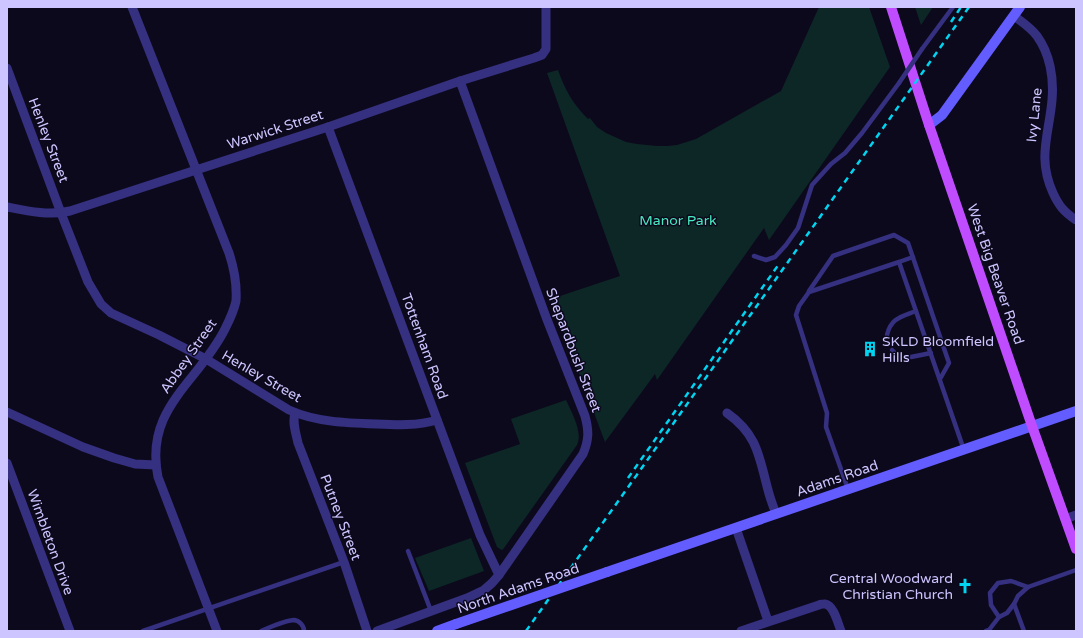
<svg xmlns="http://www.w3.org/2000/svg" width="1083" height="638" viewBox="0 0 1083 638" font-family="'Varela Round',sans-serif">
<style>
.green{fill:#0c2726}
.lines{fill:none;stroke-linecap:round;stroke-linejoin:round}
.lane{stroke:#353080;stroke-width:4.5}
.street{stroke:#353080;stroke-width:9}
.secondary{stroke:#635cff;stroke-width:10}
.primary{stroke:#bf4cff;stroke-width:10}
.rail{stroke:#00d4f0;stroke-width:2.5;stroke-dasharray:6 5;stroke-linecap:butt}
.lane-bridge{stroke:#353080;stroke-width:4.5}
.secondary-bridge{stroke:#635cff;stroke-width:10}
.labels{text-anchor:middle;stroke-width:3;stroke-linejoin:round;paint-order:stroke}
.street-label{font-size:14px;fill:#ccc5ff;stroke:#0d091c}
.park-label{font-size:14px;fill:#48e8c2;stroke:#0d091c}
.poi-label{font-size:14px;fill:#ccc5ff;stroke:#0d091c;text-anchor:start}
</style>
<rect width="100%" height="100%" fill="#0d091c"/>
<g class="green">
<path d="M 819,7 L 869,7 L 890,67 L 769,240 L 764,228 L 657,380 L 655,374 L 605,442 L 551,299 L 620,276 L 547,73 L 558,70 C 565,90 573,104 588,119 L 590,118 L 597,127 L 606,133 L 626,142 L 637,144 L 657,146 L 667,146 L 677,145 L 696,139 L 781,91 Z"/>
<path d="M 915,7 L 933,7 L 921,25 Z"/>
<path d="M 566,400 C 572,413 583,432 577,445 L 504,548 L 502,550 L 500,549 L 497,547 L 465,463 L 520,444 L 511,419 Z"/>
<path d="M 471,538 L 484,571 L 429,591 L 415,558 Z"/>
</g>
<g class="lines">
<g class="lane">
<path d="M 922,49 L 953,7"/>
<path d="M 754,256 L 766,260 L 775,257 L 786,245 L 798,228 L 812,185 L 831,164 L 845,153 L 862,133 L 899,83"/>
<path d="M 899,262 L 913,257"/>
<path d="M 809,291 L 833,256 L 894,235 L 908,243 L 949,363 L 940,379"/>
<path d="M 887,335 C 891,318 901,317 916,311"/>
<path d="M 892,350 L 899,357 L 911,357 L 931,353"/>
<path d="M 848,489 L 826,427 L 827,413 L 796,315 L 799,306 L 809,292 L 899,262 L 964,450"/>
<path d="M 408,551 L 431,611"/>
<path d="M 1014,604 L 1024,631"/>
<path d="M 999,617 L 991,605 L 990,593 L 998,583 L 1011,581 L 1028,587"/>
<path d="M 143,631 L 344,562"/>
<path d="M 261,631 C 268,628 288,620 294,620 C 300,621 304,626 304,631"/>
<path d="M 986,631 L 989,630 L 999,617 L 1007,613 L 1014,604 L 1018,596 L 1028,587 L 1076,570"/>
</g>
<g class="street">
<path d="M 132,7 L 229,253 C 234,268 237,285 236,301 C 234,311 229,321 225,329 C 198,383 144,408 158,477 L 217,631"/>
<path d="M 1014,16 C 1022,22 1031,28 1037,36 C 1050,54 1054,78 1052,100 C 1049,135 1037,158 1053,193 C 1059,206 1064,212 1076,220"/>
<path d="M 7,68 L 61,213 L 88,282 L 101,304 L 111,313 L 159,335 L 206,359 L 289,410 C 316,422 346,423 376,424 C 397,425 417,426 437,420"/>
<path d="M 328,127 L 480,535 L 499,575"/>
<path d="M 7,207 C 27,211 49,216 70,211 L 328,127 L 460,81 L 534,58 L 542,55 L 546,49 L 546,7"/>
<path d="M 7,412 L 83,447 L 114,458 L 135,464 L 156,465"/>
<path d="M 295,413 C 292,423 296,433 298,443 L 344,562 L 367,631"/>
<path d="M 727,413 C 758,435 759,457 768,490 C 770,498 773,506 776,514"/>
<path d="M 7,463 L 70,631"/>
<path d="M 1065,519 L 1076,515"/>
<path d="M 736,528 L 768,621"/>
<path d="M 377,631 L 467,598 L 484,590 L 492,583 L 499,575 L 583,454 C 589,440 589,431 585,416 L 546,317 L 460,81"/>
<path d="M 741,631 L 819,605 C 820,604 824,604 825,604 C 834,605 838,624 841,631"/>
</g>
<g class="secondary">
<path d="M 929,125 L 942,115 L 1020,7"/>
<path d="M 607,572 L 1076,411"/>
<path d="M 437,631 L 456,624"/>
</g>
<path class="primary" d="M 891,7 L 929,125 L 1032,426 L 1076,549"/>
<g class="rail">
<path d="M 951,22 L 961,7"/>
<path d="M 628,478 L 779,264"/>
<path d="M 526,631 L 969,7"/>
</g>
<path class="lane-bridge" d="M 899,83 L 922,49"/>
<path class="secondary-bridge" d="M 456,624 L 607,572"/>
</g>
<defs>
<symbol id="building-bare" viewBox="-9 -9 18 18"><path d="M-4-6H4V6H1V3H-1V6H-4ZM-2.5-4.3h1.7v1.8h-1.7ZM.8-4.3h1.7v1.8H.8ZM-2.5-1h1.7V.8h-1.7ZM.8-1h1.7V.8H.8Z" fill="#00d4f0" stroke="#0d091c" stroke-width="2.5" paint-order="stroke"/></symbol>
<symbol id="church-bare" viewBox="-9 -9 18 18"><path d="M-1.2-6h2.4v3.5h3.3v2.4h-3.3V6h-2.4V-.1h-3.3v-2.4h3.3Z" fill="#00d4f0" stroke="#0d091c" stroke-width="2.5" paint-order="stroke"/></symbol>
</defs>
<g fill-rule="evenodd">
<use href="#building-bare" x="859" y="338" width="22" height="22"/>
<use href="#church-bare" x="954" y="575" width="22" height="22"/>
</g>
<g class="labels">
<g class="street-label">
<text transform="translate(1034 115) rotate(-84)" y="5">Ivy Lane</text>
<text transform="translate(275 129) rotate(-18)" y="5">Warwick Street</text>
<text transform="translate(49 140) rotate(69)" y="5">Henley Street</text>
<text transform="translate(996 274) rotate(71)" y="5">West Big Beaver Road</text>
<text transform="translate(425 346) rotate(70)" y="5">Tottenham Road</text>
<text transform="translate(574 350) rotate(69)" y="5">Shepardbush Street</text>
<text transform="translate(188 356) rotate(-55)" y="5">Abbey Street</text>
<text transform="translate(262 376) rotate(30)" y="5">Henley Street</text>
<text transform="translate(837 478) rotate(-19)" y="5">Adams Road</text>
<text transform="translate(341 517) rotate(69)" y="5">Putney Street</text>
<text transform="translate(51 542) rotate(70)" y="5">Wimbleton Drive</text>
<text transform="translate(518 588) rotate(-19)" y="5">North Adams Road</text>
</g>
<g class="park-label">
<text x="678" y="225">Manor Park</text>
</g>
<g class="poi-label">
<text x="882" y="346">SKLD Bloomfield<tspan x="882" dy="16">Hills</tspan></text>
<text x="953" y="583" text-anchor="end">Central Woodward<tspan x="953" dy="16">Christian Church</tspan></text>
</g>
</g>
<rect width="1083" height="638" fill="none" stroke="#ccc5ff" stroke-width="16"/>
</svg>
